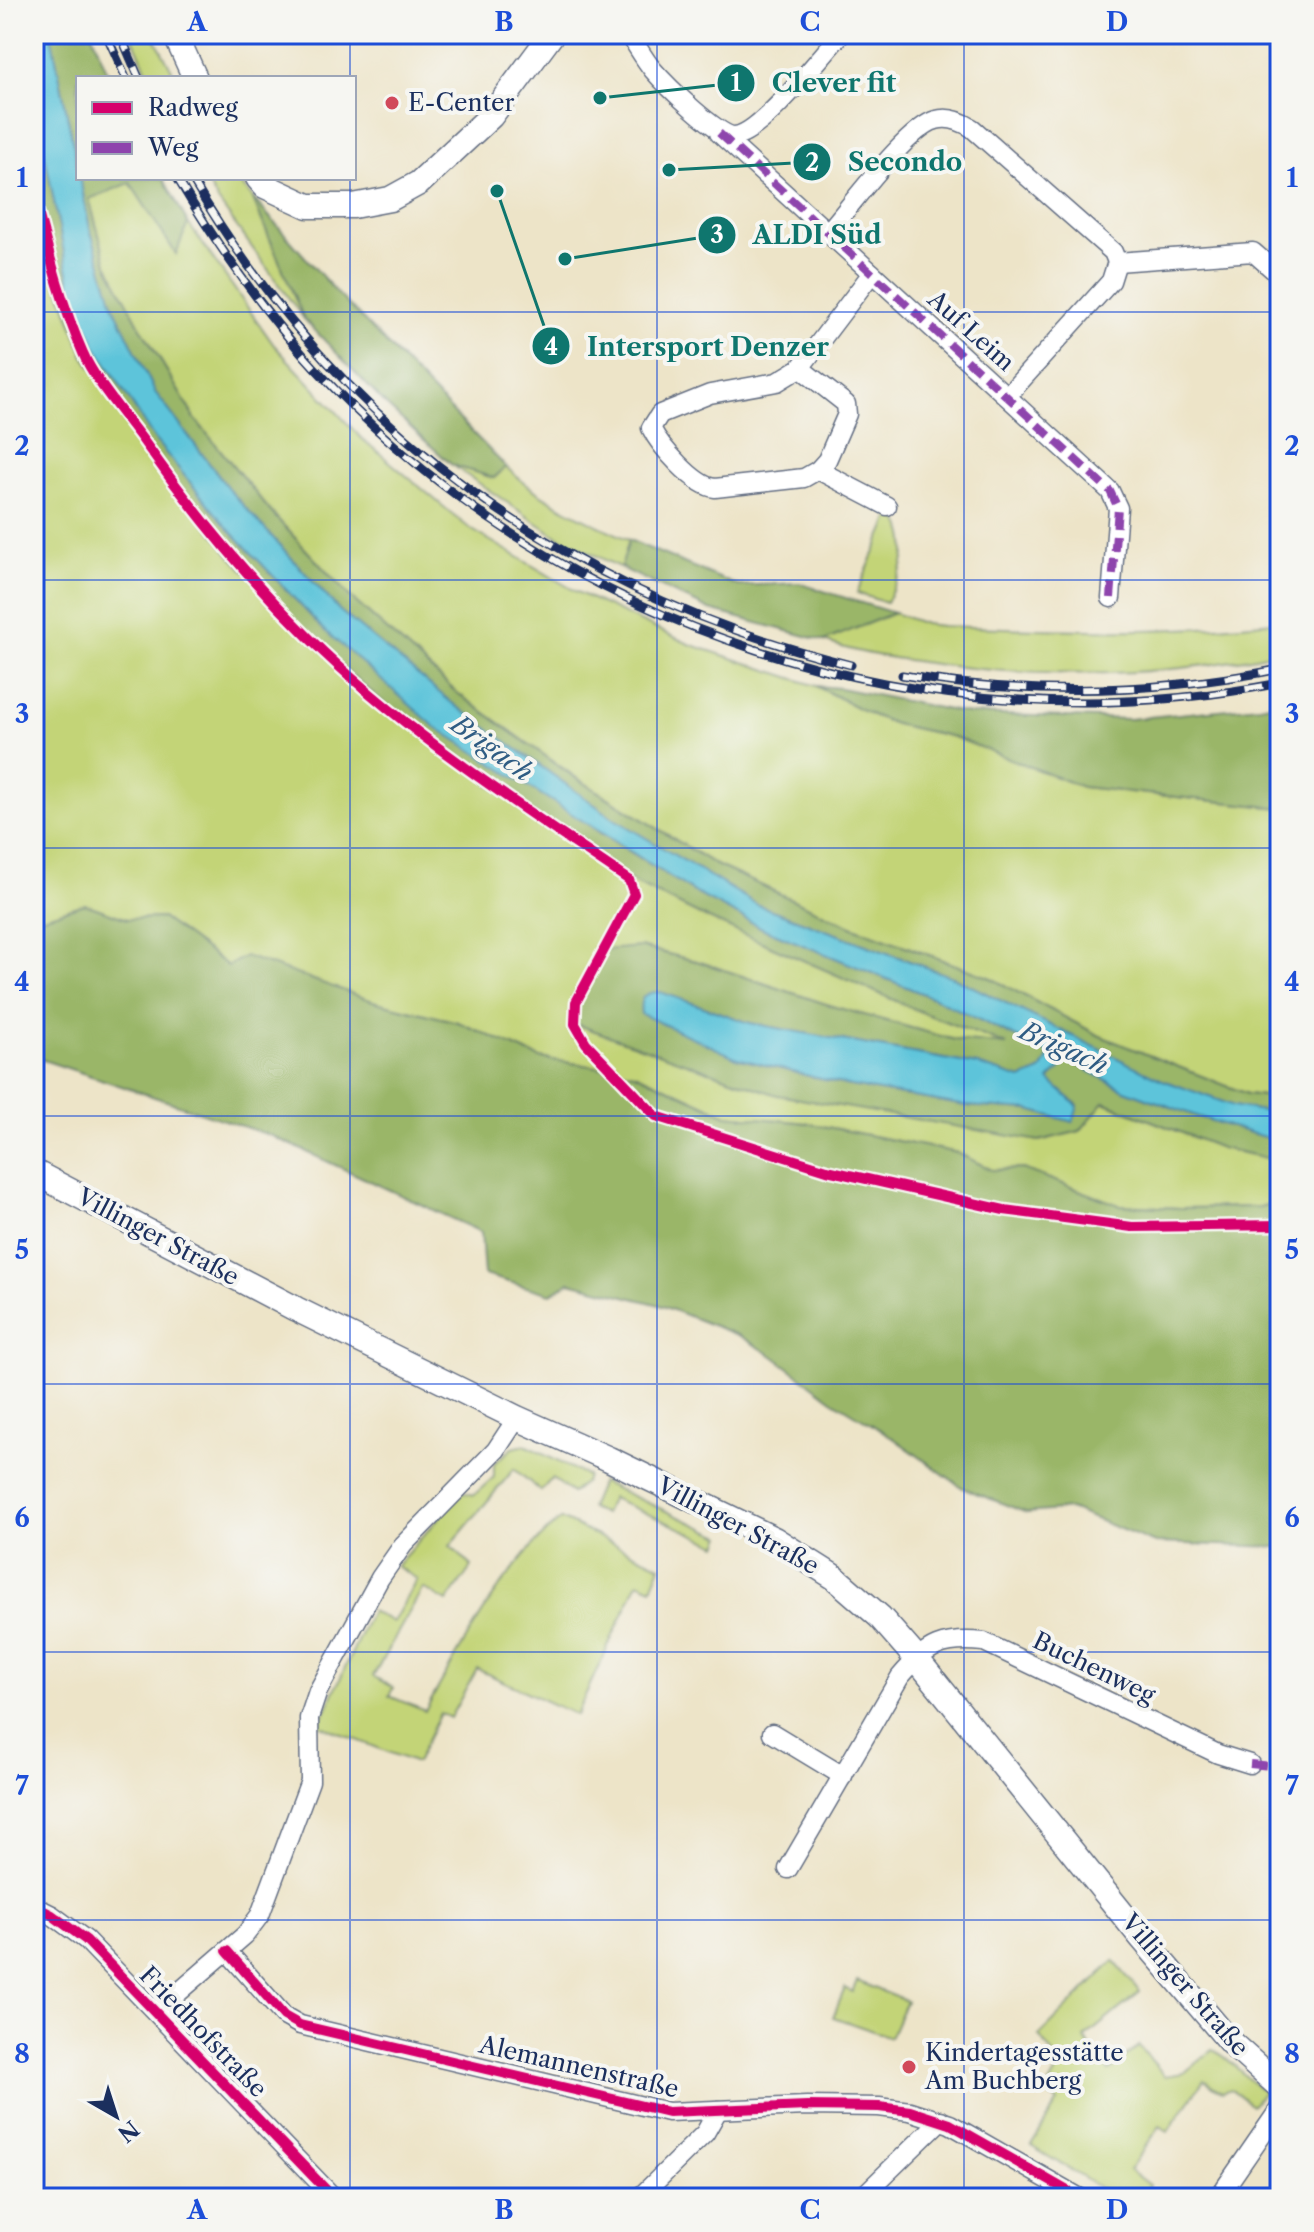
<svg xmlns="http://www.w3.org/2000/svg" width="1314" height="2232" viewBox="0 0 1314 2232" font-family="'Libre Caslon Text',serif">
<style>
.green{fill:#c3d477;stroke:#6f826a;stroke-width:2}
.forest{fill:#9ab668;stroke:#5a7263;stroke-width:2}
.water{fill:#5dc4da;stroke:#3c7a9c;stroke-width:2}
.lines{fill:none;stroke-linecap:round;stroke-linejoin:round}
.street-casing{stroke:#646e83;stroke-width:21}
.secondary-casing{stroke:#646e83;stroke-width:27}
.street{stroke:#fff;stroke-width:18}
.secondary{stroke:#fff;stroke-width:24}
.rail-casing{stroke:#1b2f5e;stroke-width:9}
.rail{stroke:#f6f6f2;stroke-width:6;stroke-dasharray:18;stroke-linecap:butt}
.quiet{stroke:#8e44ad;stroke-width:8;stroke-dasharray:16 8;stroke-linecap:butt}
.cycleway-casing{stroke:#f6f6f2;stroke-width:15}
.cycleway{stroke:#d6006c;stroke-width:10}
.grid{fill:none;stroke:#1d4ed8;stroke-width:2;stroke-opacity:0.55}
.poi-dot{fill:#d1495b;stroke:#f6f6f2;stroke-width:3}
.labels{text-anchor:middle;stroke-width:8;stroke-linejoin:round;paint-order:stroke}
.poi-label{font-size:24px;fill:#1b2f5e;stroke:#f6f6f2;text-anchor:start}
.street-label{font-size:24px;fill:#1b2f5e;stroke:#f6f6f2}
.water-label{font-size:26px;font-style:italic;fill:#2f5c83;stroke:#f6f6f2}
.leader{fill:none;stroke:#0f766e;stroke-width:3}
.callout-dot{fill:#0f766e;stroke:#f6f6f2;stroke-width:3}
.mark-label{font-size:24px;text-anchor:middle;font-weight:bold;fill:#fff}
.callout-label{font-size:26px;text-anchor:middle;font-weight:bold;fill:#0f766e;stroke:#f6f6f2;stroke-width:8;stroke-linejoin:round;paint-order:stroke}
.neatline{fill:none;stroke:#1d4ed8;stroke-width:3}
.grid-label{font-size:26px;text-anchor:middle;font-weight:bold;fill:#1d4ed8}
</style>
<rect width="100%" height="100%" fill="#f6f6f2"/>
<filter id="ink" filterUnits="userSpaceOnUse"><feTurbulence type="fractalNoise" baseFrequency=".0125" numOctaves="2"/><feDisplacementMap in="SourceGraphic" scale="16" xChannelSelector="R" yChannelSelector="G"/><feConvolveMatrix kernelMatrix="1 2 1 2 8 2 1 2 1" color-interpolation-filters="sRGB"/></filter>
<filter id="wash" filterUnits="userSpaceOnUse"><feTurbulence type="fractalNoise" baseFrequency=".006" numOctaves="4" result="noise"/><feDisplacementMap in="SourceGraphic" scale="32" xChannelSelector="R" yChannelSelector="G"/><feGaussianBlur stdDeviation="1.8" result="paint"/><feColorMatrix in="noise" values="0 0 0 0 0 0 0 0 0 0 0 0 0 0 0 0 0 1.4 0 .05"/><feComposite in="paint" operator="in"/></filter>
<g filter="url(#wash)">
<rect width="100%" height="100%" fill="#ede4c8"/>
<g class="green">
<path d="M 131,34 L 153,34 L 176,78 L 150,78 Z"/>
<path d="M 205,178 L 236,178 L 252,197 L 304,319 L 216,198 Z"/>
<path d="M 130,182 L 176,253 L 188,223 L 274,345 L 360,437 L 469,528 L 577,592 L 689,644 L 816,686 L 872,715 L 895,724 L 954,737 L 1082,787 L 1280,808 L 1280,1098 L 1247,1094 L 1100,1036 L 991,978 L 851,926 L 716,865 L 574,776 L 456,692 L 349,596 L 271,512 L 195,419 L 139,324 L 107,264 L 89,198 Z"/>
<path d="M 34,197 L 54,275 L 84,356 L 156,459 L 232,557 L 311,640 L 398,715 L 486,782 L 629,880 L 702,916 L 926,1014 L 1011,1046 L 955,1040 L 835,1007 L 700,962 L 640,947 L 575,1024 L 633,1042 L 970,1127 L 1039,1141 L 1080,1131 L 1103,1102 L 1221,1148 L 1280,1161 L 1280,1201 L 1260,1207 L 1180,1208 L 1119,1205 L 1023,1169 L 992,1170 L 958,1153 L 807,1123 L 727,1115 L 635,1073 L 540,1058 L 458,1022 L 228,966 L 162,918 L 127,919 L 85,904 L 40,918 L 34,926 Z"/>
<path d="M 452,465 L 494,478 L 506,467 C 541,501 585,519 629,540 L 621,568 L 555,535 Z"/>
<path d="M 893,510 C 916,544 903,569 886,603 L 857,593 Z"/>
<path d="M 894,613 L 925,624 L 942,626 C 1057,630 1165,635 1280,621 L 1280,652 C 1162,678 1039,679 920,662 C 887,657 855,653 824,641 Z"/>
<path d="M 525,1445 L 587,1476 L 585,1482 L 572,1493 L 552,1478 L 541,1491 L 514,1469 L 450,1546 L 472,1566 L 447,1602 L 423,1588 L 373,1676 L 393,1688 L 389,1696 L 425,1711 C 461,1648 504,1565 561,1519 L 661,1566 L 652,1588 L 638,1582 L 576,1715 L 477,1669 L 450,1718 L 440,1713 L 416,1763 L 319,1725 L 371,1611 L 393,1622 L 417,1579 L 396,1566 L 462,1492 L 474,1495 L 494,1477 L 494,1463 L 513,1448 Z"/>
<path d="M 601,1482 L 722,1536 L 718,1545 L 612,1498 L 604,1514 L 590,1508 Z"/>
<path d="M 1114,1961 L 1140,1992 L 1084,2038 L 1109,2071 L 1139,2046 L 1165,2076 L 1184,2073 L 1212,2050 C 1231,2057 1245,2080 1264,2091 L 1252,2105 L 1231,2089 L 1222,2092 L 1204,2080 L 1168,2131 L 1160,2126 L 1129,2170 L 1149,2185 L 1142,2198 L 1117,2198 L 1031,2146 L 1058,2102 L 1045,2093 L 1060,2064 L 1039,2036 Z"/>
<path d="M 857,1981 L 906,2001 L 890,2037 L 833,2017 L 845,1988 L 852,1992 Z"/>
</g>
<g class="forest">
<path d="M 51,34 L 92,34 L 110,78 L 78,78 L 78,169 Z"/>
<path d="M 34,99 L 70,283 L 95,345 L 155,439 L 227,527 L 324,630 L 600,833 L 697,894 L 764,929 L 936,999 L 1050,1054 L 1041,1071 L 1021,1079 L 977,1065 L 750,1023 L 660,992 L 737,1058 L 845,1085 L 966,1106 L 1029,1110 L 1073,1122 L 1078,1105 L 1048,1080 L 1069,1060 L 1125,1090 L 1196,1116 L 1280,1142 L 1280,1161 L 1221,1148 L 1104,1102 L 1080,1131 L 1039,1141 L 777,1095 L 575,1024 L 576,1002 L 604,950 L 640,947 L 700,962 L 835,1007 L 955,1040 L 1007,1045 L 926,1014 L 702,916 L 629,880 L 486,782 L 398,715 L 311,640 L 232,557 L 156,460 L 84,356 L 54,275 L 34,197 Z"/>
<path d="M 80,178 L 163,178 L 188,223 L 176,254 L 130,183 L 89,199 L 107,264 L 139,324 L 195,419 L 271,512 L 349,596 L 456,692 L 574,777 L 716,865 L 851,926 L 991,978 L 1100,1036 L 1247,1094 L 1280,1098 L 1280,1114 L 1234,1106 L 1159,1079 L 955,978 L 758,905 L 616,820 L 452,703 L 340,611 L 231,492 L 155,392 L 114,307 L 90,229 Z"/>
<path d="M 252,197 L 336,292 L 506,467 L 494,478 L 452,465 L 387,406 L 304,319 Z"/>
<path d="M 629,540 L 738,586 L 798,583 L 894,613 L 824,641 L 710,610 L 621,568 Z"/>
<path d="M 816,686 L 840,688 L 969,714 L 1129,719 L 1259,706 L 1280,702 L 1280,808 L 1082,787 L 954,737 L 895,724 L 872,715 Z"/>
<path d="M 85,904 L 127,919 L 162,918 L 228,966 L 245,956 L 376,1002 L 458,1022 L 540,1058 L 635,1073 L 727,1115 L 807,1123 L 958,1153 L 992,1170 L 1023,1169 L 1119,1205 L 1180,1208 L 1260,1207 L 1280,1201 L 1280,1547 L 1155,1543 L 1070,1509 L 1027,1513 L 963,1488 L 889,1435 L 832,1400 L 773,1356 L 740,1336 L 660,1305 L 570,1282 L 551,1294 L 484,1275 L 481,1232 L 272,1136 L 34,1057 L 34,926 L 39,918 Z"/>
</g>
<path class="water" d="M 34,34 L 51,34 L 90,229 L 114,307 L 155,392 L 231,492 L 340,611 L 452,703 L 616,820 L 758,905 L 955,978 L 1160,1079 L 1234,1106 L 1280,1114 L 1280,1142 L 1196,1116 L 1125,1090 L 1069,1060 L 1049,1080 L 1078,1106 L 1073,1122 L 1029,1110 L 966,1106 L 845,1085 L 737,1058 L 641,1014 C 639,998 643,992 660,992 L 750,1023 L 977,1065 L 1021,1079 L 1041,1071 L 1050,1054 L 936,999 L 764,929 L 697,894 L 434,726 L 324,630 L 227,527 L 154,439 L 95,345 L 70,283 L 34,99 Z"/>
</g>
<g filter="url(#ink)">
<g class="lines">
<defs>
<g id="street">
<path d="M 629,34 C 637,46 644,59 653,70 C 666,85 718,136 734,136 C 760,135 822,55 841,34"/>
<path d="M 719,133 L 1110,491 L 1118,508 L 1111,598"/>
<path d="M 828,232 C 850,207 908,127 936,120 C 949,116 961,121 972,128 L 1113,252 L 1117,262 L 1111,281 L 1007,396"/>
<path d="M 1117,262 L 1253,252 L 1277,273"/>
<path d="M 800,368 L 846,404 L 847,414 L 827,460 L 818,470 L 804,478 L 715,488 C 694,486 660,446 651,428 L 660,414 L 710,394 L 777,382 L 800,368 L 872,273"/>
<path d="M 818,470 L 887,506"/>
<path d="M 772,1733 L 843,1776"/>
<path d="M 788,1869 L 900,1677 C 927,1645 943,1638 984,1642 L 1218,1754 L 1250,1764"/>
<path d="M 34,1906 L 52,1915 L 86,1940 L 334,2198"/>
<path d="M 227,1951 L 284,2016 L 300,2025 L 668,2112 L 807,2106 L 879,2107 L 910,2111 L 950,2124 L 1080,2198"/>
<path d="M 156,2012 L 245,1935 L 260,1915 L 310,1781 L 309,1718 L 318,1691 L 380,1578 L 403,1545 L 496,1450 L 517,1418"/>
<path d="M 639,2198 L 705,2133 L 718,2110"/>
<path d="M 861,2198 L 941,2120"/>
<path d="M 1218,2198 L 1280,2108"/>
</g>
<g id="secondary">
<path d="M 175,34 L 195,78"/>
<path d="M 258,178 L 265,186 L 308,206 L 353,206 L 390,199 L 419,183 L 491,116 L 552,34"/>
<path d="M 34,1172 L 296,1309 L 517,1418 L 609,1459 L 774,1539 L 834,1577 L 880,1617 L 916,1658 L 1141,1937 L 1231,2043 L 1280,2087"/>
</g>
</defs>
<use href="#street" class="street-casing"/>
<use href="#secondary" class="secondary-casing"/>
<use href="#street" class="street"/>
<use href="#secondary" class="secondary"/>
<defs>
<g id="rail">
<path d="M 106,34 L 126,78"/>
<path d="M 120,34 L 139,78"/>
<path d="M 177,178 C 217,245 261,309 314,367 C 556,631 929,752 1280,683"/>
<path d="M 191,178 C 341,432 566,594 851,665"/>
<path d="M 902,675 C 1028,696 1155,694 1280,669"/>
</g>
</defs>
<use href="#rail" class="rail-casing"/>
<use href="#rail" class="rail"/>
<g class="quiet">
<path d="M 719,133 L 1110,491 L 1118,508 L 1111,598"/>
<path d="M 1250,1764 L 1280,1767"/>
</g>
<defs>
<g id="cycleway">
<path d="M 34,197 C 48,250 61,303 83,353 C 94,380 127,418 145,443 C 194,513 248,578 309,638 C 404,732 519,805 629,880 L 634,894 L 576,1002 L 575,1024 L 586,1043 L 656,1116 L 827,1170 L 1004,1210 L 1132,1227 L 1280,1225"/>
<path d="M 34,1906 L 52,1915 L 86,1940 L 334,2198"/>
<path d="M 227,1951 L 284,2016 L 300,2025 L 668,2112 L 807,2106 L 879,2107 L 910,2111 L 950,2124 L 1080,2198"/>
</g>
</defs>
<use href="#cycleway" class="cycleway-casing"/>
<use href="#cycleway" class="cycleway"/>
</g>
</g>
<path class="grid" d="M 350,34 L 350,78M 657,34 L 657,2198M 964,34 L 964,2198M 350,178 L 350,2198M 34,312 L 1280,312M 34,580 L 1280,580M 34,848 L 1280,848M 34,1116 L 1280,1116M 34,1384 L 1280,1384M 34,1652 L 1280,1652M 34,1920 L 1280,1920"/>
<g class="poi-dot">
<circle cx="392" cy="103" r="8"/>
<circle cx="909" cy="2067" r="8"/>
</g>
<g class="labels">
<g class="poi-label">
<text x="408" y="111">E-Center</text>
<text x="925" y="2061">Kindertagesstätte<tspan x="925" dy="28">Am Buchberg</tspan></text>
</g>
<g class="street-label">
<text transform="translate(971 331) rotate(42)" y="8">Auf Leim</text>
<text transform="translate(158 1237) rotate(28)" y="8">Villinger Straße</text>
<text transform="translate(738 1526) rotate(28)" y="8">Villinger Straße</text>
<text transform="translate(1094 1668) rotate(26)" y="8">Buchenweg</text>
<text transform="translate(1185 1985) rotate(49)" y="8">Villinger Straße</text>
<text transform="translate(203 2032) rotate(46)" y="8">Friedhofstraße</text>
<text transform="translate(579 2067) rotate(13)" y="8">Alemannenstraße</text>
</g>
<g class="water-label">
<text transform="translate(492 748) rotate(36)" y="9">Brigach</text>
<text transform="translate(1064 1048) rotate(24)" y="9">Brigach</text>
</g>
</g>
<path class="leader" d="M600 98L736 83M669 170L812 162M565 259L717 235M497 191L551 346"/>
<g class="callout-dot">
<circle cx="600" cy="98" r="8"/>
<circle cx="669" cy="170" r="8"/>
<circle cx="565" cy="259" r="8"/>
<circle cx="497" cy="191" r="8"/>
<circle cx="736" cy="83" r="20"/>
<circle cx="812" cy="162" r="20"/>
<circle cx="717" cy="235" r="20"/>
<circle cx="551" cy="346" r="20"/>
</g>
<g class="mark-label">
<text x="736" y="91">1</text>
<text x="812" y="171">2</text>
<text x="717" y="243">3</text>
<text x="551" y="355">4</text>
</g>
<g class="callout-label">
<text x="834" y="92">Clever fit</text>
<text x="905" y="171">Secondo</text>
<text x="817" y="244">ALDI Süd</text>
<text x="708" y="356">Intersport Denzer</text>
</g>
<rect width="1314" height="2232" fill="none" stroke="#f6f6f2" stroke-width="88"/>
<rect x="76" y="76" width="280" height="104" fill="#f6f6f2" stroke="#9ea6b7" stroke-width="2"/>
<rect x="92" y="102" width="40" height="12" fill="#d6006c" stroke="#9ea6b7" stroke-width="2"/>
<text x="148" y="116" font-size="24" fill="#1b2f5e">Radweg</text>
<rect x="92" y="142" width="40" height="12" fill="#8e44ad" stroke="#9ea6b7" stroke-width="2"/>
<text x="148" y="156" font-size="24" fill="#1b2f5e">Weg</text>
<g transform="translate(116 2116) rotate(141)" stroke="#f6f6f2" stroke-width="6" paint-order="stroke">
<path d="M0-6L14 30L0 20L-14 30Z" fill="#1b2f5e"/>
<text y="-12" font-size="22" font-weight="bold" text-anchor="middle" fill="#1b2f5e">N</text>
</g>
<rect x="44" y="44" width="1226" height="2144" class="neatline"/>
<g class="grid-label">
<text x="197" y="31">A</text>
<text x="504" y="31">B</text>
<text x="810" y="31">C</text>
<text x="1117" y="31">D</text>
<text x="22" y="187">1</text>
<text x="1292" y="187">1</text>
<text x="22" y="455">2</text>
<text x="1292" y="455">2</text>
<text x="22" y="723">3</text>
<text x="1292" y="723">3</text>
<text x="22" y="991">4</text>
<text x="1292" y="991">4</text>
<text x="22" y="1259">5</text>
<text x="1292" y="1259">5</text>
<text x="22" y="1527">6</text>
<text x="1292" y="1527">6</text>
<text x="22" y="1795">7</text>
<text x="1292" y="1795">7</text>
<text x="22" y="2063">8</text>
<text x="1292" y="2063">8</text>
<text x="197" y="2219">A</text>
<text x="504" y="2219">B</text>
<text x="810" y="2219">C</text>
<text x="1117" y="2219">D</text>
</g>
</svg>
